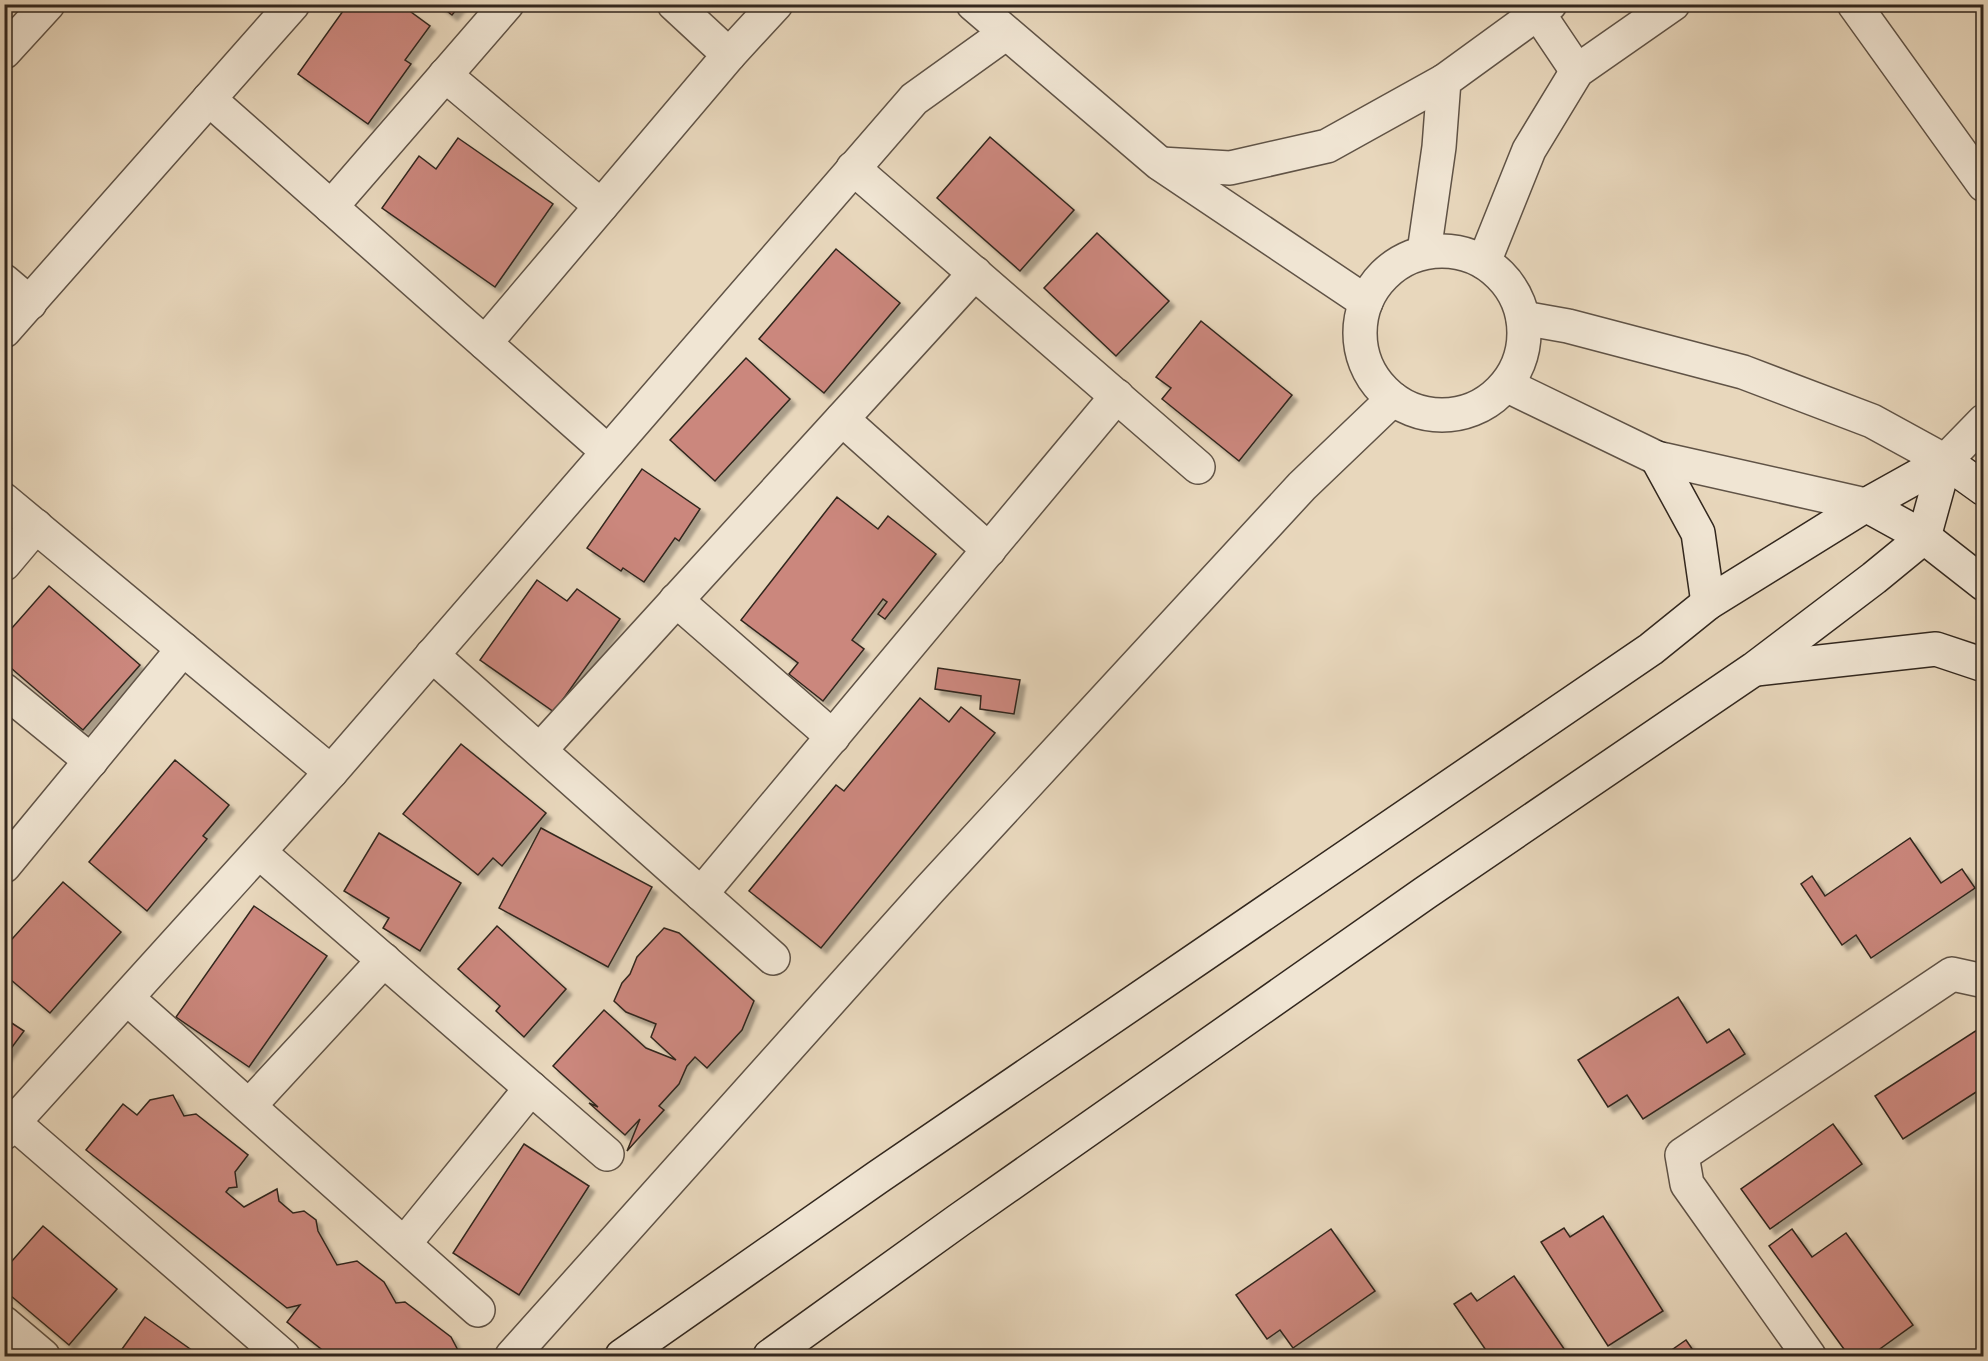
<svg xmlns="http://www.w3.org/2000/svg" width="1988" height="1361" viewBox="0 0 1988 1361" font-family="'Libre Caslon Text',serif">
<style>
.building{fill:#cb877d;stroke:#32271e;stroke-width:1.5;filter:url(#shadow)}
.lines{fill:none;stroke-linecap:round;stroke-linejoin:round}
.street-casing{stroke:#605346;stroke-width:36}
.secondary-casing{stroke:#32271e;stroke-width:36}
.street{stroke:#f0e5d3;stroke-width:33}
.secondary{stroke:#f0e5d3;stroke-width:33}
</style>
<defs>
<filter id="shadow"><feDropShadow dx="5.5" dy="5.5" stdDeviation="1.5" flood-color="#0004"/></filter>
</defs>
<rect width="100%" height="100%" fill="#e8d7bc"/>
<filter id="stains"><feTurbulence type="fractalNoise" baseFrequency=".00333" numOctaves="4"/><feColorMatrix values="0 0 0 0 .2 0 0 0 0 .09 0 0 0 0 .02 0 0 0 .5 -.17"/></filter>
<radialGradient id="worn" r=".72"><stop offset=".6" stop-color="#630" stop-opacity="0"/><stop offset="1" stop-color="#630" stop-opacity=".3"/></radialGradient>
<g class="building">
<path d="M 348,4 L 400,4 L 430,26 L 405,60 L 411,64 L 368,124 L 298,74 Z"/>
<path d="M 438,4 L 461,4 L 452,15 Z"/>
<path d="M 990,137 L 1074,210 L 1020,271 L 937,198 Z"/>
<path d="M 458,138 L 553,204 L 495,287 L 382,208 L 419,156 L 436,169 Z"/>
<path d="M 1097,233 L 1169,301 L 1116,356 L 1044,288 Z"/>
<path d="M 836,249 L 900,303 L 824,393 L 759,339 Z"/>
<path d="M 1201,321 L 1292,395 L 1239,461 L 1162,399 L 1171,388 L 1156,377 Z"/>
<path d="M 746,358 L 790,399 L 715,481 L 670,440 Z"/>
<path d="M 642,469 L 700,509 L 679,541 L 675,538 L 644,582 L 623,568 L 621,571 L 587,548 Z"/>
<path d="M 837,497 L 878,529 L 888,516 L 936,554 L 885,619 L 878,614 L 887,602 L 883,599 L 852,640 L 864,649 L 823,701 L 789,674 L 798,663 L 741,620 Z"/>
<path d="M 537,580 L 567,601 L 577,589 L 620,619 L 554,712 L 480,660 Z"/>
<path d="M 49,586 L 140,665 L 83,730 L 4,662 L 4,637 Z"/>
<path d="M 938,668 L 1020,680 L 1014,714 L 980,709 L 981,696 L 935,689 Z"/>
<path d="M 920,698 L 949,722 L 961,707 L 995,733 L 821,948 L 749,891 L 836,785 L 844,791 Z"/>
<path d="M 461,744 L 546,813 L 502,866 L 493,858 L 478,875 L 403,814 Z"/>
<path d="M 175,760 L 229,805 L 203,836 L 207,839 L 147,911 L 89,862 Z"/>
<path d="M 541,828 L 652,887 L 608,967 L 499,908 Z"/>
<path d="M 379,833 L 461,883 L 420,951 L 383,928 L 389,918 L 344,891 Z"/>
<path d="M 1910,838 L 1941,883 L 1962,869 L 1975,888 L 1871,958 L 1856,935 L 1842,945 L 1801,884 L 1812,876 L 1825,896 Z"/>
<path d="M 63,882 L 121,932 L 50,1013 L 4,974 L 4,948 Z"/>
<path d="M 254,906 L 327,956 L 249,1067 L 176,1017 Z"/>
<path d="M 497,926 L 566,989 L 524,1037 L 496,1011 L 500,1006 L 458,969 Z"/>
<path d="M 664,928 L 679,933 L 754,1001 L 742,1030 L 707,1068 L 695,1057 L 687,1066 L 679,1084 L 659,1106 L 664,1110 L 627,1151 L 640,1119 L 625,1135 L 589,1103 L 598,1107 L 553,1066 L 604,1010 L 646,1048 L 676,1060 L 651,1037 L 656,1024 L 626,1012 L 614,1001 L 622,983 L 630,974 L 637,957 Z"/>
<path d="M 1678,997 L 1707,1043 L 1729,1029 L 1745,1054 L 1643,1119 L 1627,1095 L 1608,1107 L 1578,1060 Z"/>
<path d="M 4,1018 L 24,1031 L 4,1058 Z"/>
<path d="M 1977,1030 L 1984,1040 L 1984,1087 L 1903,1139 L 1875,1096 Z"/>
<path d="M 173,1095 L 184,1116 L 196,1114 L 248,1155 L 235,1172 L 237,1187 L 229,1188 L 226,1192 L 244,1207 L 277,1189 L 279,1201 L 293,1213 L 304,1211 L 316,1220 L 318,1231 L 337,1265 L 357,1261 L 384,1282 L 396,1303 L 405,1302 L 451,1337 L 460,1354 L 458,1356 L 330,1356 L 287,1322 L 300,1305 L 287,1308 L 86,1150 L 123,1104 L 137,1115 L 150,1100 Z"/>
<path d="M 1833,1124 L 1862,1164 L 1770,1229 L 1741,1189 Z"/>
<path d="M 524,1144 L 589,1186 L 519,1295 L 453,1253 Z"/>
<path d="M 1603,1216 L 1663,1311 L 1608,1346 L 1541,1242 L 1564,1228 L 1570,1237 Z"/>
<path d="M 43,1226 L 117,1289 L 69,1345 L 4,1290 L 4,1270 Z"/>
<path d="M 1331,1229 L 1375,1291 L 1293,1348 L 1280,1330 L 1267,1339 L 1236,1295 Z"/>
<path d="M 1792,1229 L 1812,1257 L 1846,1233 L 1913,1325 L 1870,1356 L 1849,1356 L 1769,1246 Z"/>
<path d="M 1514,1276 L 1569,1356 L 1490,1356 L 1454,1304 L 1471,1293 L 1477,1301 Z"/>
<path d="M 145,1317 L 200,1356 L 117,1356 Z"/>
<path d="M 1686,1340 L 1697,1356 L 1663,1356 Z"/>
</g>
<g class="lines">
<defs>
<g id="street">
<path d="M 973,4 L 1159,163 L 1366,302"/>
<path d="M 1854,4 L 1984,185"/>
<path d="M 1538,13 L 1577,71"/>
<path d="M 4,52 L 48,4"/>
<path d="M 729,55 L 776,4"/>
<path d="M 445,75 L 601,206"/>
<path d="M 209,99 L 608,452"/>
<path d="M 1161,164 L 1230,168 L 1327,146 L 1444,81"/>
<path d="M 853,168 L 1198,467"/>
<path d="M 331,207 L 507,4"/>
<circle cx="1442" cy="333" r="82"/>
<path d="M 1424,252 L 1439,147 L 1444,81 L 1550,4"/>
<path d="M 1484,262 L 1529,150 L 1577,71 L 1673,4"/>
<path d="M 4,281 L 30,303"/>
<path d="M 1523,318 L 1568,326 L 1743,372 L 1872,421 L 1945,461 L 1984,421"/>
<path d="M 4,331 L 293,4"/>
<path d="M 485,343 L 729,55 L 674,4"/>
<path d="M 1506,385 L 1657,458 L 1866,505"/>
<path d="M 842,419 L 989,550"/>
<path d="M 4,500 L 331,772"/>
<path d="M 4,564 L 36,526"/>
<path d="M 676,600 L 833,737"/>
<path d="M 432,655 L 773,958"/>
<path d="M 4,690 L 91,761"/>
<path d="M 540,750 L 975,273"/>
<path d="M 259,852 L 607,1154"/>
<path d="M 4,866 L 183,649"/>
<path d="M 701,894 L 1117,396"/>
<path d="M 127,998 L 478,1310"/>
<path d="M 249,1106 L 384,960"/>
<path d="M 14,1123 L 283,1356"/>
<path d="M 4,1133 L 331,772 L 914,99 L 1006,33"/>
<path d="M 404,1244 L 531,1088"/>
<path d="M 4,1323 L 43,1356"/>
<path d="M 512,1356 L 930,889 L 1302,486 L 1393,399"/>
<path d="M 1809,1356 L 1687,1184 L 1682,1155 L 1952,974 L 1984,981"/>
</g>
<g id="secondary">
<path d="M 1657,458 L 1698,533 L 1708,603"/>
<path d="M 1945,461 L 1984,489"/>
<path d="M 1866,505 L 1924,537 L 1984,584"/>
<path d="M 1756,669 L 1936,649 L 1984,665"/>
<path d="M 622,1356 L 878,1177 L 1651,649 L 1708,603 L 1866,505 L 1945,461"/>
<path d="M 770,1356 L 959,1220 L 1425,893 L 1754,669 L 1874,578 L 1924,537 L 1945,461"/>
</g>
</defs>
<use href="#street" class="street-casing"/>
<use href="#secondary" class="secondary-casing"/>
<use href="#street" class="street"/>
<use href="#secondary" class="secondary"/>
</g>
<rect width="1988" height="1361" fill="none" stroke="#e8d7bc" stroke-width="24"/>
<rect x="6" y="6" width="1976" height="1349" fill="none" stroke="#32271e" stroke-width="3"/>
<rect x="12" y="12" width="1964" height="1337" fill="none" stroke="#32271e" stroke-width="1.5"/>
<rect width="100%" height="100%" filter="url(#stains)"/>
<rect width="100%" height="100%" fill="url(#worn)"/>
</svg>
